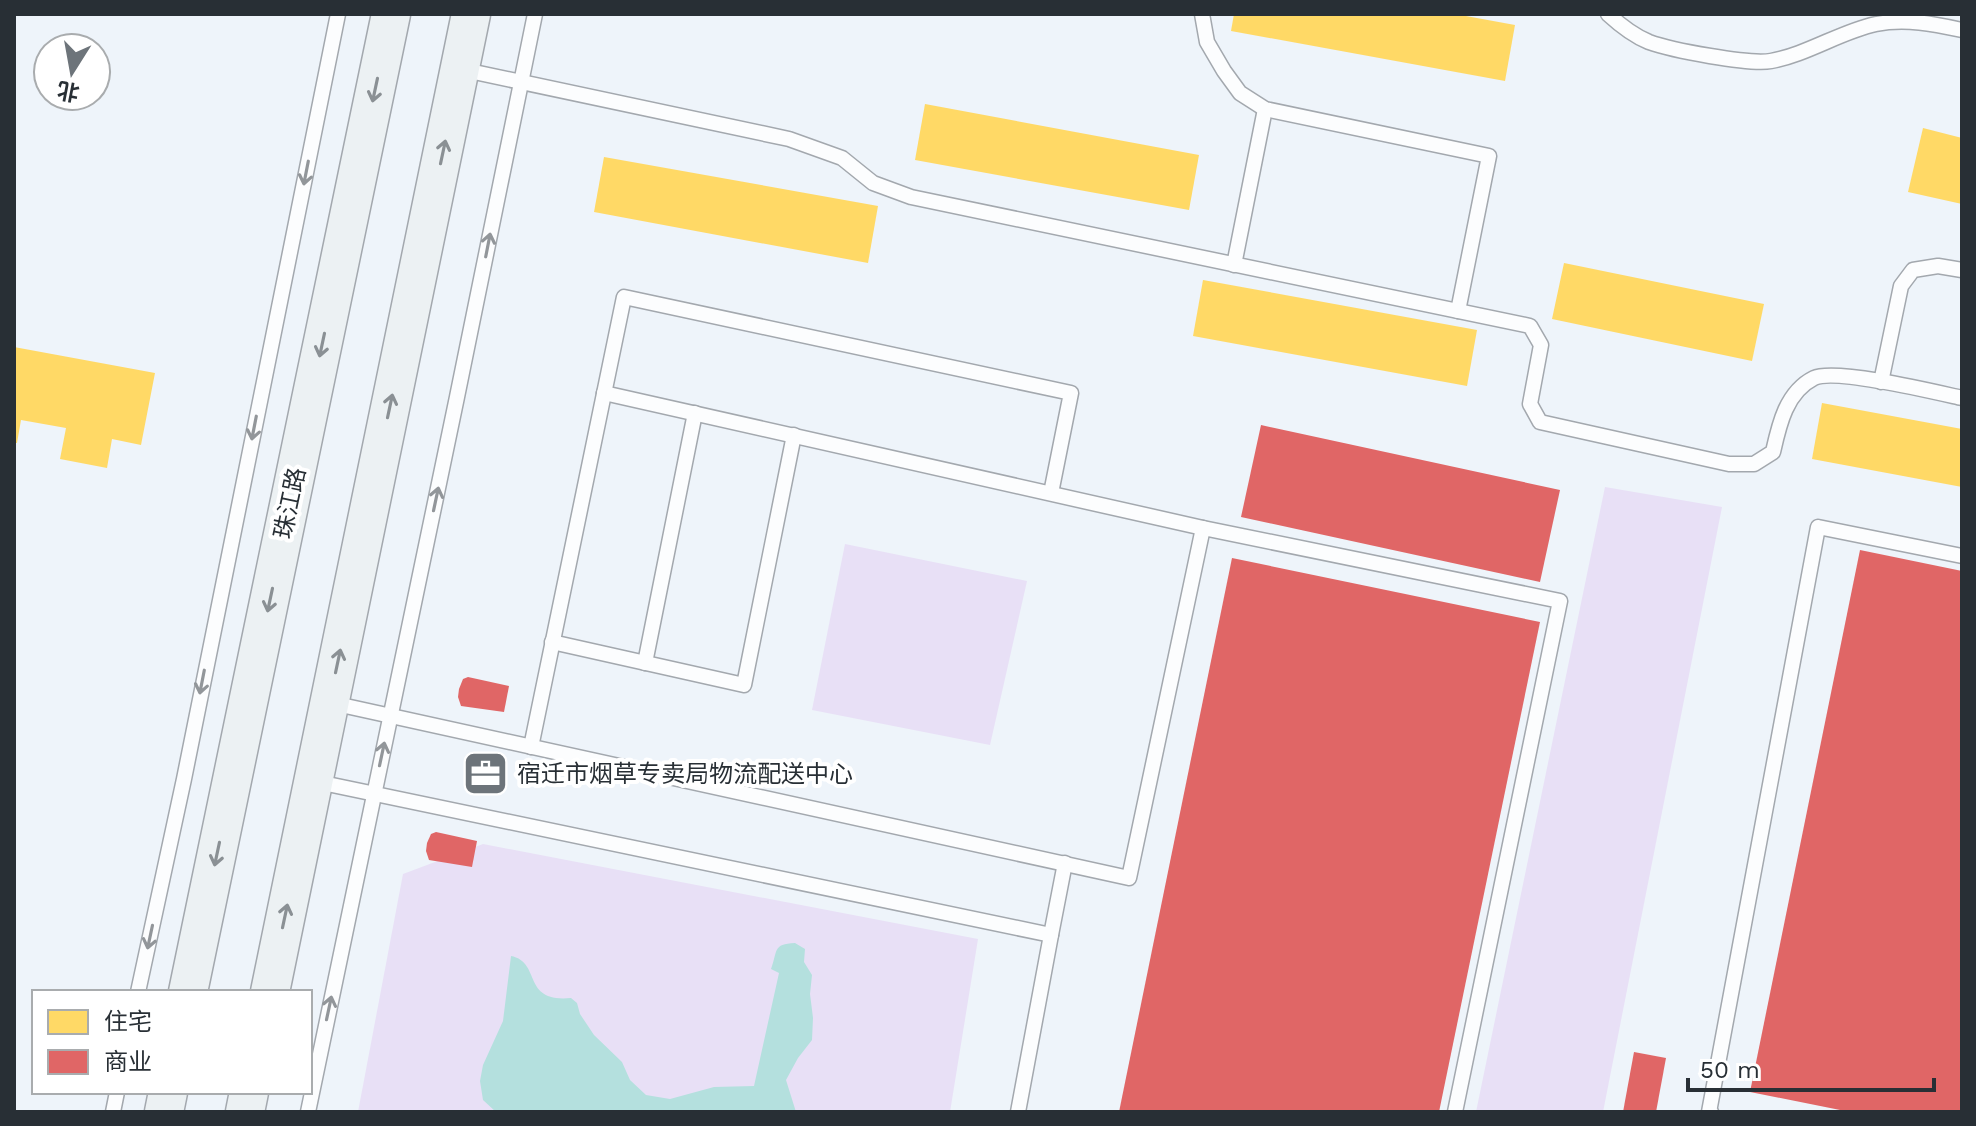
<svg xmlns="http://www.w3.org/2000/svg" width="1976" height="1126" viewBox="0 0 1976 1126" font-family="'Work Sans','Noto Sans SC',sans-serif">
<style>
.green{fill:#e8e0f6}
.water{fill:#b4e0de}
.homes{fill:#ffd966}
.shops{fill:#e06666}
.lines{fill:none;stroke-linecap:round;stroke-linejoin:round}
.lane-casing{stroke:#a3a8ae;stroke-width:17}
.secondary-casing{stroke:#a3a8ae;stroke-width:41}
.lane{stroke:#fcfdfe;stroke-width:14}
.secondary{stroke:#ecf1f3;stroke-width:38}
.oneway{stroke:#8a9094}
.oneway2{stroke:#92969a}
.labels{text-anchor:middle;stroke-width:8;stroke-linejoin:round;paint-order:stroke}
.street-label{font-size:24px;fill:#282f35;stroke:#fff}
.poi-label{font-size:24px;fill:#282f35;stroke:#fff;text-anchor:start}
</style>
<rect width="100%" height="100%" fill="#eef4fa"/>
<g class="green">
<path d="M 1605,487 L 1722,507 L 1603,1112 L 1476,1112 Z"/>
<path d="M 845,544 L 1027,581 L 990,745 L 812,710 Z"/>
<path d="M 483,844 L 978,939 L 950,1112 L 358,1112 L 403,874 Z"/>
</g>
<path class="water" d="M 795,943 L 805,949 L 804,962 L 812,975 L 810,994 L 813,1018 L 812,1040 L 798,1058 L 786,1080 L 796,1112 L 496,1112 L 483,1100 L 480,1081 L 483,1065 L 503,1021 L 511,956 C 542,962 521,1003 571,998 L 577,1003 L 580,1014 L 594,1035 L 622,1062 L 630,1080 L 646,1095 L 670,1099 L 714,1087 L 754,1086 L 779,973 L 771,969 C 778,951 772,944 795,943 Z"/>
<g class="homes">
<path d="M 1234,14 L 1455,14 L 1515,25 L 1505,81 L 1231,31 Z"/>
<path d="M 925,104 L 1199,155 L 1189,210 L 915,160 Z"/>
<path d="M 1923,128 L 1962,138 L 1962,204 L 1908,192 Z"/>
<path d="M 604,157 L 878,206 L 868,263 L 594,212 Z"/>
<path d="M 1564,263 L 1764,304 L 1752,361 L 1552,319 Z"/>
<path d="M 1203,280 L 1477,330 L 1467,386 L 1193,336 Z"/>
<path d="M 14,347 L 155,373 L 141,445 L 112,439 L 107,468 L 60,459 L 66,428 L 21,420 L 17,443 L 14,443 Z"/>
<path d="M 1822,403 L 1962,429 L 1962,487 L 1812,459 Z"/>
</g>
<g class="shops">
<path d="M 1261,425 L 1560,490 L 1540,582 L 1241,517 Z"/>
<path d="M 1860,550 L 1962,571 L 1962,1112 L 1850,1112 L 1750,1092 Z"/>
<path d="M 1232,558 L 1540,622 L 1439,1112 L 1119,1112 Z"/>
<path d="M 468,677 L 509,686 L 504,712 L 461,706 L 458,697 L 459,689 L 463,679 Z"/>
<path d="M 436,832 L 477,841 L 472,867 L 429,860 L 426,851 L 427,843 L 431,834 Z"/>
<path d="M 1634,1052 L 1666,1058 L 1656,1112 L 1623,1112 Z"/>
</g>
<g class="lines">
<defs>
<g id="lane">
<path d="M 1202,14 L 1207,42 L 1224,71 L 1240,93 L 1265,109 L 1489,156 L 1458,311"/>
<path d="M 1608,14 C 1620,25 1634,36 1649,42 C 1671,50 1749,65 1771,61 C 1806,55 1842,31 1876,24 C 1905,18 1934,24 1962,30"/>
<path d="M 460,69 L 789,139 L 842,158 L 873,183 L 911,197 L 1530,326 L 1541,345 L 1530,404 L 1540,422 L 1729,464 L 1754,464 L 1773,452 C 1779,425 1786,392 1814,378 C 1835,368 1935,392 1962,398"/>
<path d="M 1234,265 L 1265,109"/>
<path d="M 1881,382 L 1901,286 L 1913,270 L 1938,266 L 1962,270"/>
<path d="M 604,393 L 1203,528"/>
<path d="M 552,642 L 744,685 L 794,435"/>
<path d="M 645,663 L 695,413"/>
<path d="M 332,703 L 1129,878 L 1203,528 L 1560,601 L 1455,1112"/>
<path d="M 531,747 L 624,297 L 1071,393 L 1051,493"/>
<path d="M 313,781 L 1051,935 L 1018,1112"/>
<path d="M 1051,935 L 1065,863"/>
<path d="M 138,992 L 184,779 L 338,14"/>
<path d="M 113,1112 L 117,1092"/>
<path d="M 308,1112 L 457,397 L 535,14"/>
<path d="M 1711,1112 L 1709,1112 L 1818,527 L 1962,556"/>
</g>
<g id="secondary">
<path d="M 188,992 L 391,14"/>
<path d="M 270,992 L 471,14"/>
<path d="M 164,1112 L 168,1092"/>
<path d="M 245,1112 L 249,1092"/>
</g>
</defs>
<use href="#lane" class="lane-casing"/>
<use href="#secondary" class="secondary-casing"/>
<use href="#lane" class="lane"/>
<use href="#secondary" class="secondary"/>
</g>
<defs><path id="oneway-shaft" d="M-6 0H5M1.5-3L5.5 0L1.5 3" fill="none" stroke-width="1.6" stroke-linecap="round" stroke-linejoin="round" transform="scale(2)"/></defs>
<g class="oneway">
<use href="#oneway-shaft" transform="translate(375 90) rotate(102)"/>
<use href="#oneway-shaft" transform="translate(443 152) rotate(-78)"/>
<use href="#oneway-shaft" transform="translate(322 345) rotate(102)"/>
<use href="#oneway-shaft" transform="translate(390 406) rotate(-78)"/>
<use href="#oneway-shaft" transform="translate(270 600) rotate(102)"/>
<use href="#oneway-shaft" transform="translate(338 661) rotate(-78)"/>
<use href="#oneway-shaft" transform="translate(217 854) rotate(102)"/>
<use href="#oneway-shaft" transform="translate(285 916) rotate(-78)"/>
</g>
<g class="oneway2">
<use href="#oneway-shaft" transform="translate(306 173) rotate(101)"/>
<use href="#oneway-shaft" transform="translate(488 245) rotate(-79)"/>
<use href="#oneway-shaft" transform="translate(254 428) rotate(101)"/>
<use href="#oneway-shaft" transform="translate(436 499) rotate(-78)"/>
<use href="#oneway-shaft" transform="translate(202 682) rotate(101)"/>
<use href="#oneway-shaft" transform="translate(382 754) rotate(-78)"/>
<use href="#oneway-shaft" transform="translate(150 937) rotate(102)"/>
<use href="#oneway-shaft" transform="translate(329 1008) rotate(-78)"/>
</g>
<defs>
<symbol id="office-square" viewBox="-11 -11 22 22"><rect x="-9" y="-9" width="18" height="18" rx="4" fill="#6d747a" stroke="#fff"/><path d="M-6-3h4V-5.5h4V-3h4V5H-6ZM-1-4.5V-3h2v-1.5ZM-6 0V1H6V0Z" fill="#fff"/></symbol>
</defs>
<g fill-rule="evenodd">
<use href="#office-square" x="460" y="748" width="51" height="51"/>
</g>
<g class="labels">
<g class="street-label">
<text transform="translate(290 503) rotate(-78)" y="8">珠江路</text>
</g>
<g class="poi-label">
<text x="517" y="782">宿迁市烟草专卖局物流配送中心</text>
</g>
</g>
<rect width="1976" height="1126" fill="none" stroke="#282f35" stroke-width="32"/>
<rect x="32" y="990" width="280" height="104" fill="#ffffff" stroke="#a9acae" stroke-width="2"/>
<rect x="48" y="1010" width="40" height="24" fill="#ffd966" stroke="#a9acae" stroke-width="2"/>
<text x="104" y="1030" font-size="24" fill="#282f35">住宅</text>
<rect x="48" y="1050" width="40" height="24" fill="#e06666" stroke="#a9acae" stroke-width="2"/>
<text x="104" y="1070" font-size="24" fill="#282f35">商业</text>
<g transform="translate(72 72) rotate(191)"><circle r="38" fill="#ffffff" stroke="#a9acae" stroke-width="2"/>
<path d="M0-6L14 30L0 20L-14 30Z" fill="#6d747a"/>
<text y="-12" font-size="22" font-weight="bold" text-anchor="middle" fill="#282f35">北</text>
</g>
<path d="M1688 1078v12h246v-12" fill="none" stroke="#282f35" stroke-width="4"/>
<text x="1700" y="1078" font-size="24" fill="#282f35" stroke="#ffffff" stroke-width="6" paint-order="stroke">50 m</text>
</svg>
